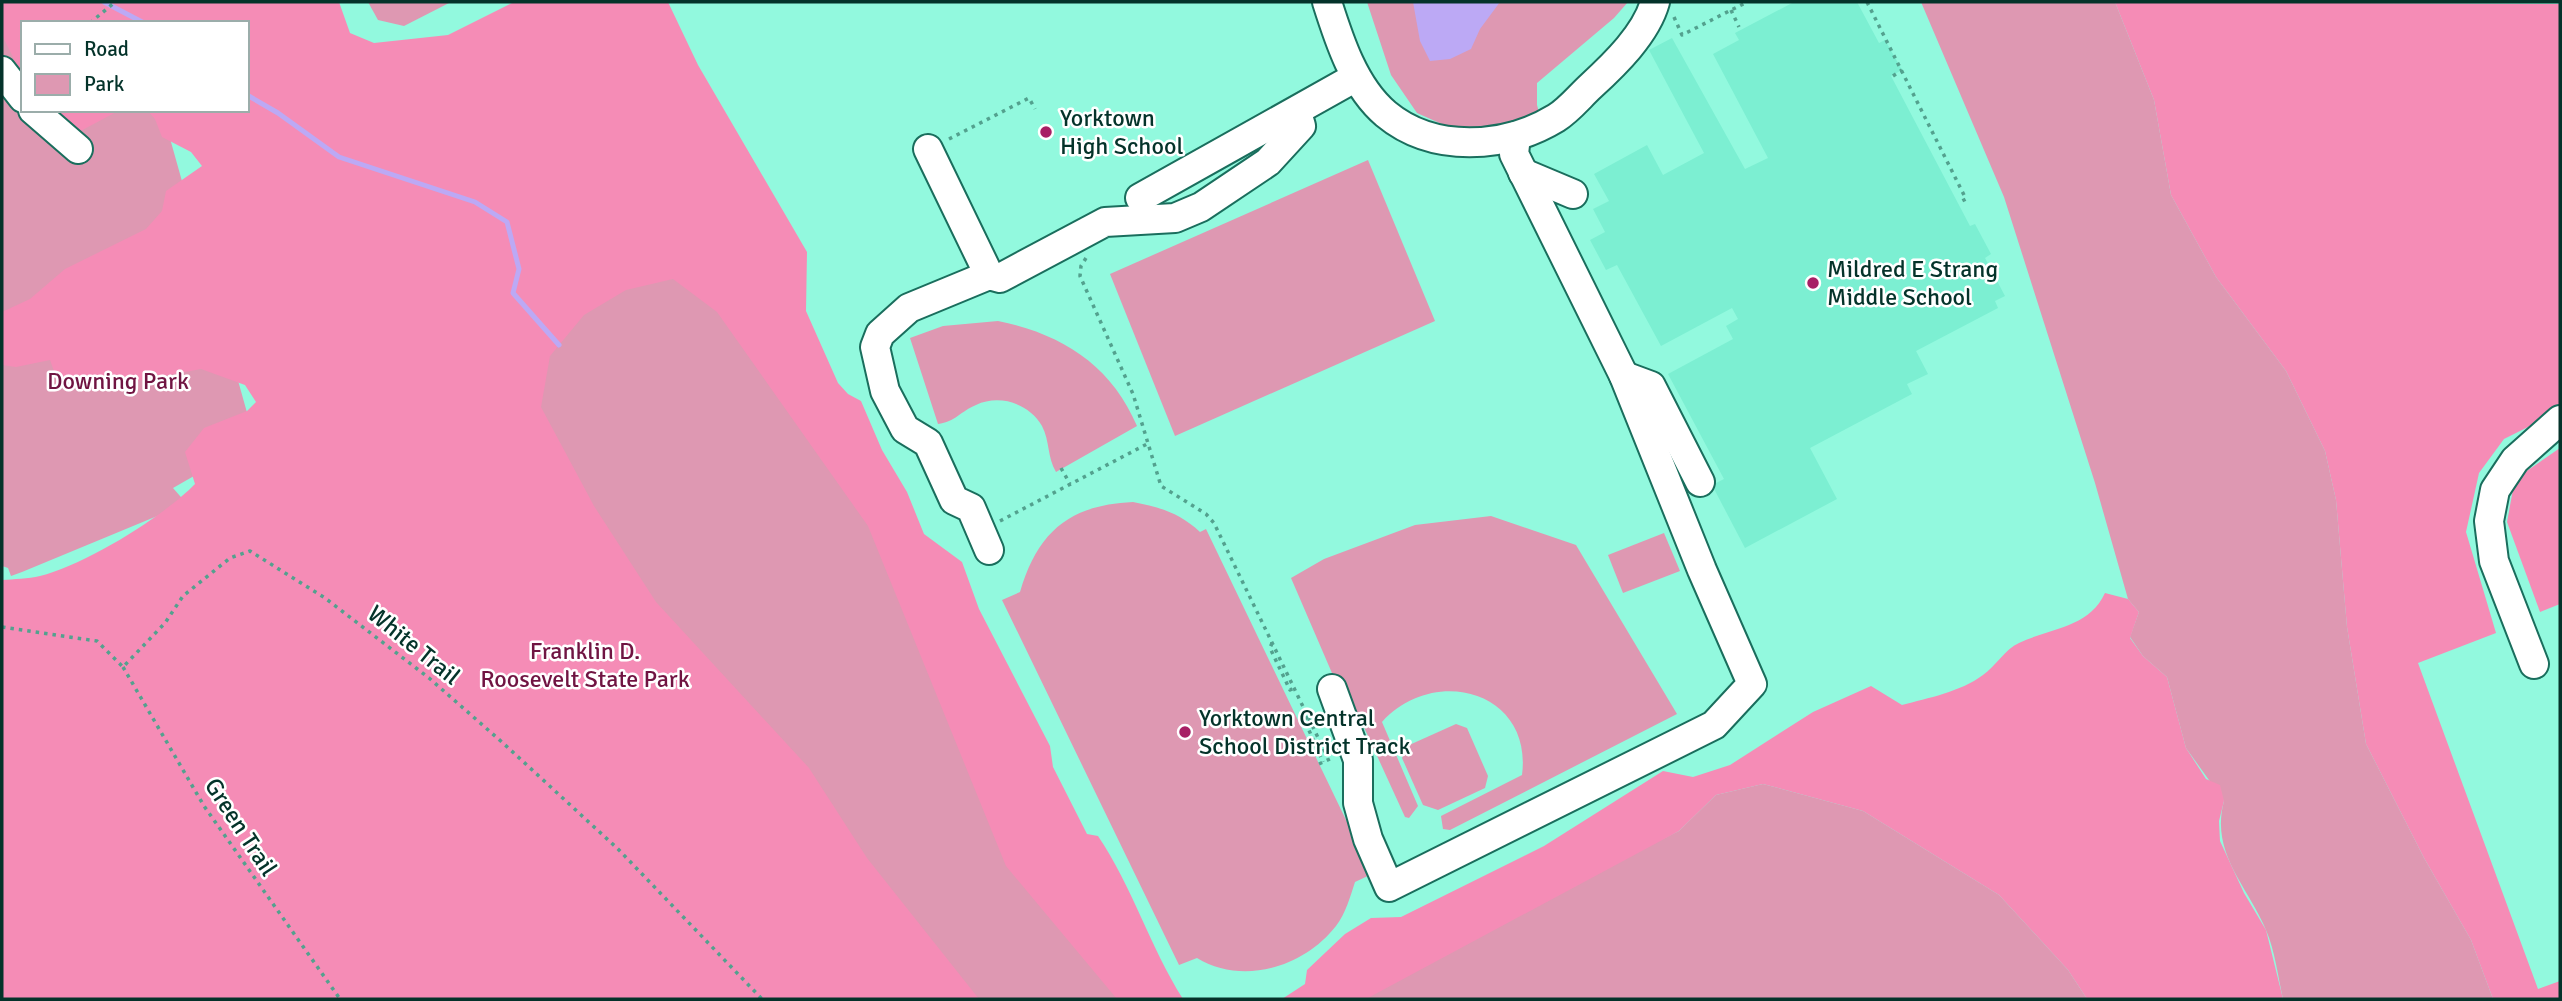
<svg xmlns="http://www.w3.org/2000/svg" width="2562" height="1001" viewBox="0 0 2562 1001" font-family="Signika,sans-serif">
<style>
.built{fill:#7cefd2}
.green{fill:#de98b2}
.forest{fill:#f58cb6}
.water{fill:#bca9f5}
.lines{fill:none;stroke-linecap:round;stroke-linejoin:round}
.stream{stroke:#bca9f5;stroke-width:5}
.minor-casing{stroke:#1a6e5d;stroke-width:32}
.path{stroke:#53a18e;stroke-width:3.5;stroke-dasharray:3.5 5;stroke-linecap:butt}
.minor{stroke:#fff;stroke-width:28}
.poi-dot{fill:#a71f65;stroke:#fff;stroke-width:2.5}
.labels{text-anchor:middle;stroke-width:5;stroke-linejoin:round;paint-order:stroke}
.poi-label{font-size:24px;fill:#04332a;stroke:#fff;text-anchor:start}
.park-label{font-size:24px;fill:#701442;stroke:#fff}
.street-label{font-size:24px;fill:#04332a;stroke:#fff}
</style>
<rect width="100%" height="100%" fill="#92f9de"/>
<path class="built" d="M 1794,2 L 1857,2 L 1879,43 L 1885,40 L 1902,70 L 1891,76 L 1970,226 L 1975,224 L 1991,254 L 1985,258 L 2005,296 L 1995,301 L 1998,308 L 1916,351 L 1928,374 L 1907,384 L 1912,394 L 1810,448 L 1837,499 L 1745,548 L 1712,485 L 1724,479 L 1668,374 L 1733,339 L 1726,326 L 1738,319 L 1732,308 L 1661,346 L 1617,265 L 1606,270 L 1590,240 L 1605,232 L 1593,209 L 1609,201 L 1594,174 L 1647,145 L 1663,175 L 1704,153 L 1649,50 L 1672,38 L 1745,169 L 1768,158 L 1713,54 L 1739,40 L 1735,33 Z"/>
<g class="green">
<path d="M 368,2 L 451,2 L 404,26 L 378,20 Z"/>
<path d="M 1367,2 L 1628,2 L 1614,18 L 1537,83 L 1537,105 L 1540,116 L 1501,131 L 1453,129 L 1417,113 L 1391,75 Z"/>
<path d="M 1921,2 L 2115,2 L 2154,100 L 2171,195 L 2216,277 L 2286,371 L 2325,451 L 2336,500 L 2347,627 L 2366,744 L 2424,858 L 2471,940 L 2493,999 L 2283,999 C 2278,977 2275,951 2266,930 C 2247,885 2210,853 2224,801 L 2186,748 L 2167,677 L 2143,656 L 2130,637 L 2139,612 L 2128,599 L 2095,483 L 2004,197 Z"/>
<path d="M 2,22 L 23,63 L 23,110 L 162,110 L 255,441 L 173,488 L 187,504 L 729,200 L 1127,999 L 2,999 L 179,507 L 22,572 L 11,576 L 8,568 L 2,566 Z"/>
<path d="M 1368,160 L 1435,321 L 1175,436 L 1110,274 Z"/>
<path d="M 998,321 C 1062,334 1111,365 1137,426 L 1056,472 C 1047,457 1050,441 1042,426 C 1029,403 999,394 976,405 C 961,411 955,422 938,424 L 910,338 L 943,326 Z"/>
<path d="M 1133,502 C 1159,507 1180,513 1200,532 L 1206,529 L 1372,874 L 1355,882 C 1350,897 1346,913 1336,926 C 1304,967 1243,986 1197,958 L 1179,965 L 1002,600 L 1020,592 C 1038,531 1070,505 1133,502 Z"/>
<path d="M 1491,516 L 1576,545 L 1677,714 L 1450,830 L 1443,829 L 1441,816 L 1522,775 C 1533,692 1435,664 1382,722 L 1418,806 L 1409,818 L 1405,817 L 1357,712 L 1338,687 L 1291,578 L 1324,559 L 1415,525 Z"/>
<path d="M 1664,533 L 1680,571 L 1623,593 L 1608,555 Z"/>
<path d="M 1456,724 L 1467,728 L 1488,776 L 1485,788 L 1438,810 L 1423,805 L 1402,758 L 1407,746 Z"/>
<path d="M 1763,784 L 1863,811 L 1999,895 L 2068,970 L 2087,999 L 1334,999 L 1679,831 L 1716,795 Z"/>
</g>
<g class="forest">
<path d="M 2,2 L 339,2 L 350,33 L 374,43 L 448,35 L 514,2 L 668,2 L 698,65 L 807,252 L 806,311 L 838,383 L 848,394 L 861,401 L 882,450 L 907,492 L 924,534 L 962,562 L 979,609 L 1050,746 L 1053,767 L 1087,834 L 1098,836 C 1132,886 1150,947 1183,999 L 1117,999 L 1006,866 L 868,526 L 717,312 L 673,279 L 626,290 L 584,315 L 550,356 L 541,407 L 594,506 L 656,602 L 809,768 L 867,858 L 979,999 L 2,999 L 2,580 C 14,579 28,579 40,576 C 85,565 163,517 195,484 L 185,452 L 204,428 L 247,411 L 256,402 L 245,385 L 201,369 L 99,388 L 59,385 L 50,360 L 16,367 L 2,365 L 2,312 L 30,299 L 65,269 L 146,229 L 162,211 L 166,191 L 202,166 L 191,152 L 162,137 L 155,119 L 147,110 L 247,110 L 247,23 L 23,23 L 23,89 L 18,67 L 2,35 Z"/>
<path d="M 2115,2 L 2560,4 L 2560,411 L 2504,439 L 2479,473 L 2466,532 L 2496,633 L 2418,663 L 2538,989 L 2560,981 L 2560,999 L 2493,999 L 2471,940 L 2424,858 L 2366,744 L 2347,627 L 2336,500 L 2325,451 L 2286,371 L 2216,277 L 2171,195 L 2154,100 Z"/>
<path d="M 42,110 L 120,110 L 73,135 Z"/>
<path d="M 2560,448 L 2560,604 L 2540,612 L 2507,522 L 2515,479 Z"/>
<path d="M 2105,593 L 2128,599 L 2139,612 L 2130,638 L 2143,656 L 2167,677 L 2186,748 L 2206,779 L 2220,785 L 2224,801 L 2219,821 L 2220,841 L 2244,893 L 2266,930 L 2283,999 L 2087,999 L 2068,970 L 1999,895 L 1863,811 L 1763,784 L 1716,795 L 1679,831 L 1366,999 L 1282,999 L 1305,984 L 1307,970 L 1345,934 L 1371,918 L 1401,917 L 1544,846 L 1663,771 L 1693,777 L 1730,765 L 1813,712 L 1871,686 L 1902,705 C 1928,698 1960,692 1983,675 C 1996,666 2005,649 2019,643 C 2050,628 2089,628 2105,593 Z"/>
</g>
<path class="water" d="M 1413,2 L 1500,2 L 1480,29 L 1471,49 L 1450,59 L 1430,61 L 1420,41 Z"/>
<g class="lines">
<g class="stream">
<path d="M 104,2 L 144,23"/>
<path d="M 247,95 L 278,113 L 339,157 L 475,202 L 507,222 L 519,269 L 513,293 L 559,345"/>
</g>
<defs>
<g id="minor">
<path d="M 1327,2 C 1339,40 1354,87 1386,114 C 1433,153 1505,149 1556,118 C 1569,110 1580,96 1591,86 C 1615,64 1646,34 1655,2"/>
<path d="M 2,71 L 23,98"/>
<path d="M 33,110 L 78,149"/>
<path d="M 928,149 L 989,275"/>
<path d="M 1523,173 L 1573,194"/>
<path d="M 1140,198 L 1356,77"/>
<path d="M 1624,376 L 1651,386 L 1700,482"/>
<path d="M 989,550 L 971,508 L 954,500 L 928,443 L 905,429 L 885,391 L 875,347 L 880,334 L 909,308 L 989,275 L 1000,278 L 1105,222 L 1175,218 L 1201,207 L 1268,162 L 1301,126 L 1297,112"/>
<path d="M 2534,664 L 2494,561 L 2489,521 L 2495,490 L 2515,460 L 2560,420"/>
<path d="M 1332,689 L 1358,760 L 1358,803 L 1368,839 L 1389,887 L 1714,725 L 1752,684 L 1702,570 L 1624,376 L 1514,154 L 1516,136"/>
</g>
</defs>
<use href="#minor" class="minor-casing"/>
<g class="path">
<path d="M 1867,2 L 1966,199 L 1958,203"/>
<path d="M 1731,10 L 1739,27"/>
<path d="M 1674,17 L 1682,35 L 1747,2"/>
<path d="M 90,23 L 115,2"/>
<path d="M 1893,76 L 1902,70"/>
<path d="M 949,139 L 1029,98 L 1035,109"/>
<path d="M 1086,258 L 1081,266 L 1080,276 L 1133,394 L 1161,486 L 1206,514 L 1214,523 L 1326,754 L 1331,752"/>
<path d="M 1061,468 L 1070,484"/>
<path d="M 1000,521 L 1147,444"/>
<path d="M 2,627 L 97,641 L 123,667 L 165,623 L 183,596 L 230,558 L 250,551 L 325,598 L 429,678 L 503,743 L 618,849 L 762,999"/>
<path d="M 1272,643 L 1270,648 L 1290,690 L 1294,688"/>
<path d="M 123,667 L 204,806 L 340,999"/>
<path d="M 1308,717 L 1304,719 L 1323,762"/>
<path d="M 1319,764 L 1332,758"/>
</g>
<use href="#minor" class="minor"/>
</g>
<g class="poi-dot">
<circle cx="1046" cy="132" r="7"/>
<circle cx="1813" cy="283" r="7"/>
<circle cx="1185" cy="732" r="7"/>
</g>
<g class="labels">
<g class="poi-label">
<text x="1060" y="126">Yorktown<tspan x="1060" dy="28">High School</tspan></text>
<text x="1827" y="277">Mildred E Strang<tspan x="1827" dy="28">Middle School</tspan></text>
<text x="1199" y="726">Yorktown Central<tspan x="1199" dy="28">School District Track</tspan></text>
</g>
<g class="park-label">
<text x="118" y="389">Downing Park</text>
<text x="585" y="659">Franklin D.<tspan x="585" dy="28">Roosevelt State Park</tspan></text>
</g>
<g class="street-label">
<text transform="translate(414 645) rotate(39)" y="8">White Trail</text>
<text transform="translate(241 827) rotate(57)" y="8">Green Trail</text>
</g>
</g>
<rect width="2562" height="1001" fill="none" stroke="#04332a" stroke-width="7"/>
<rect x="21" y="21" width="228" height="91" fill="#ffffff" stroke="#9badaa" stroke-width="2"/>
<rect x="35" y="44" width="35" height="10" fill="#ffffff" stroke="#9badaa" stroke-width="2"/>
<text x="84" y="56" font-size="21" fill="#04332a">Road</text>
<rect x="35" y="74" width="35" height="21" fill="#de98b2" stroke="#9badaa" stroke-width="2"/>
<text x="84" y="91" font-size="21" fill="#04332a">Park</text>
</svg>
